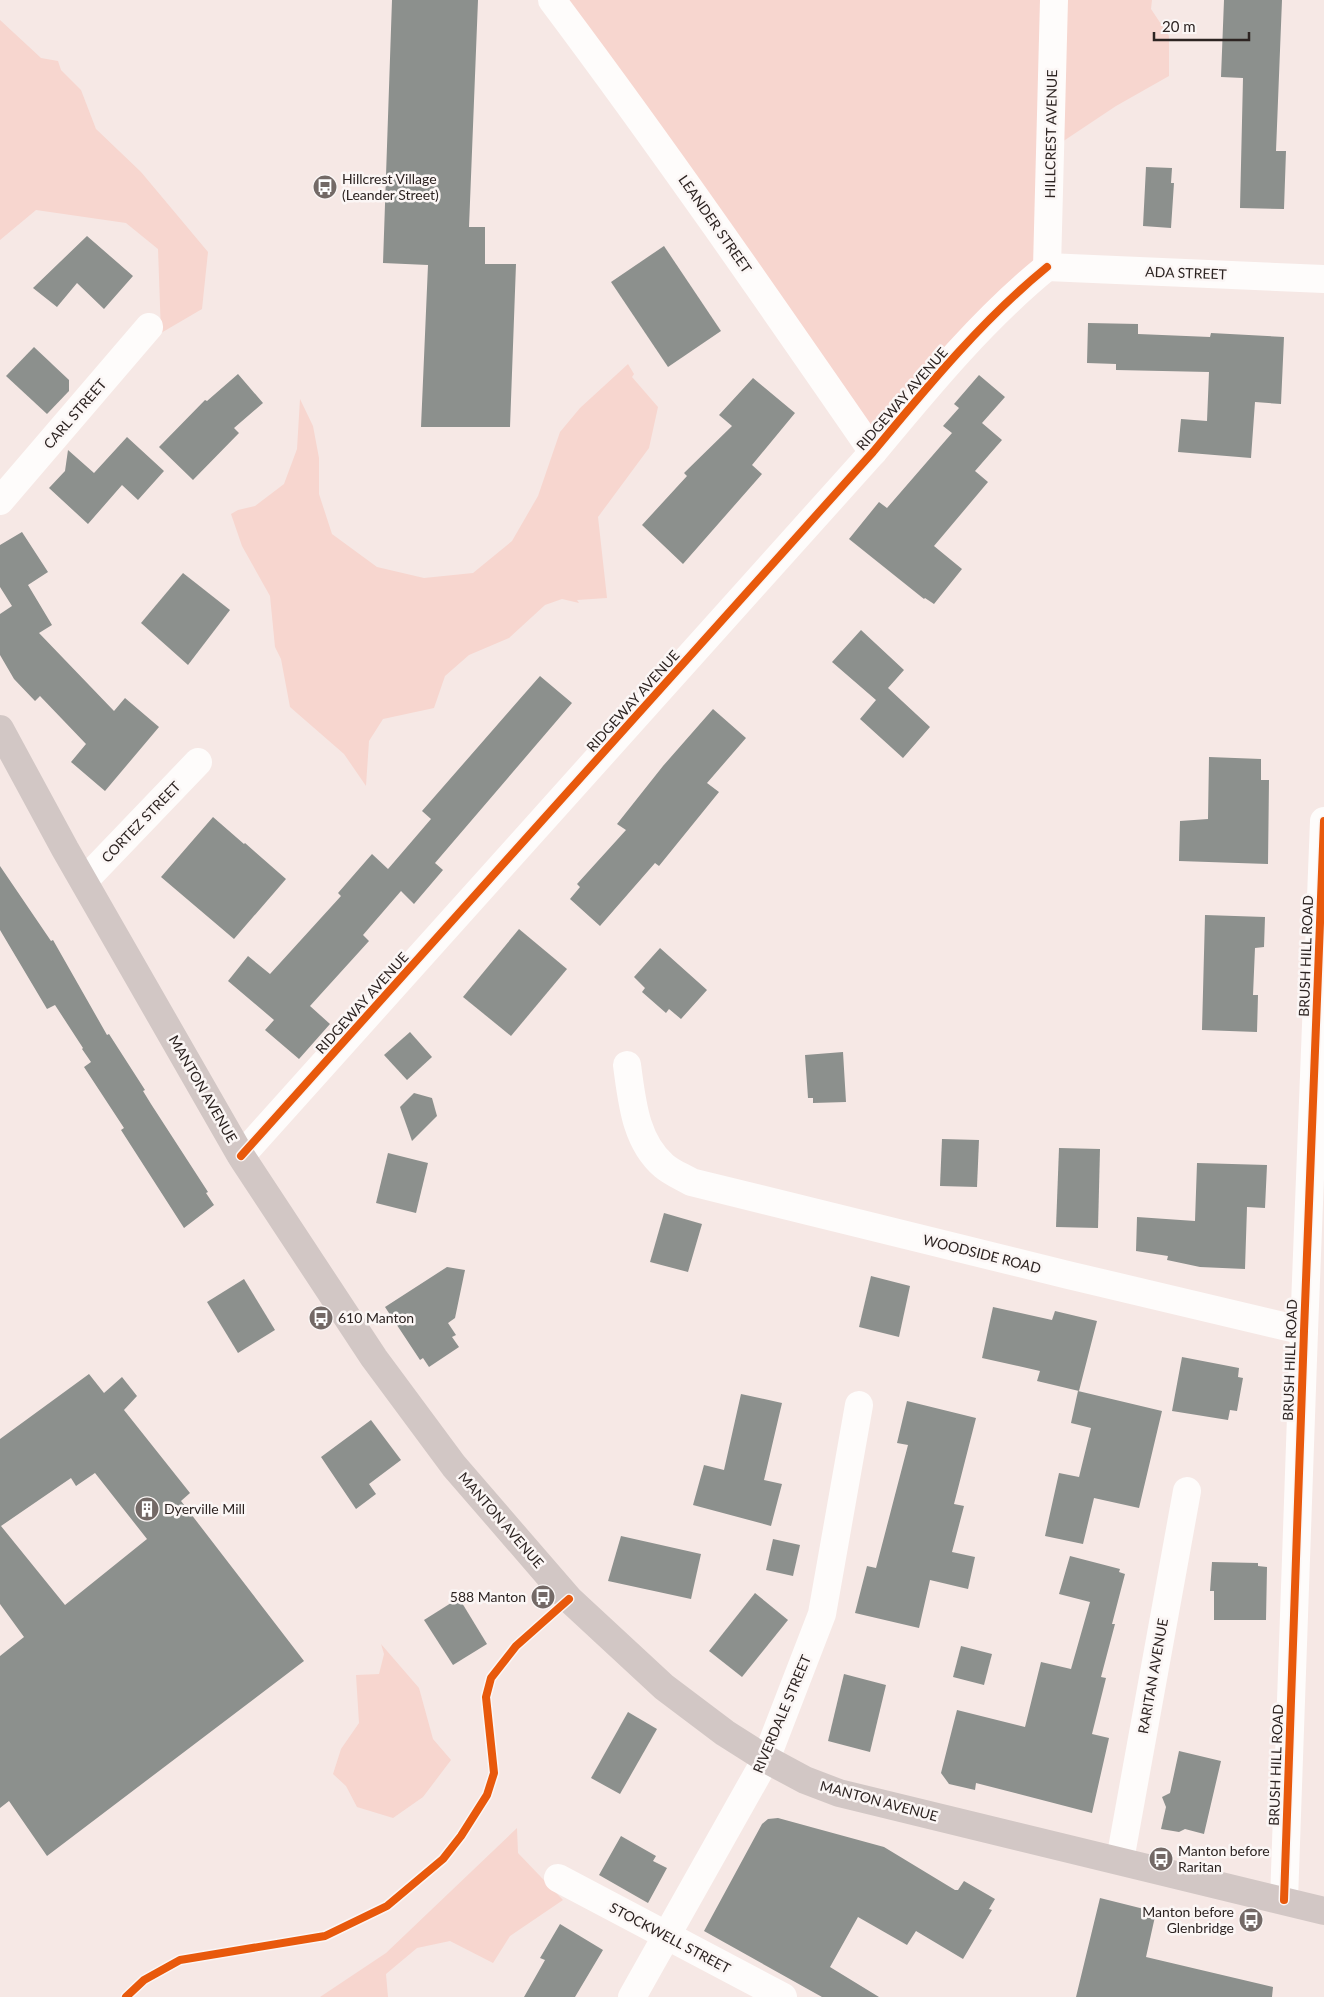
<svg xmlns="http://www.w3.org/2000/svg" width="1324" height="1997" viewBox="0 0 1324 1997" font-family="Lato,sans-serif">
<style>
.green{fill:#f7d6cf}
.building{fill:#8c908d;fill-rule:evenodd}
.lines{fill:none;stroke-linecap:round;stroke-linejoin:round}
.minor{stroke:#fefcfb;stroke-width:28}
.major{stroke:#d2c7c5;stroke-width:28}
.cycleway-casing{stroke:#fbf6f5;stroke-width:11}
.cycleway{stroke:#e8590c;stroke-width:8}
.labels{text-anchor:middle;stroke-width:5;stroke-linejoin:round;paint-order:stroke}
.street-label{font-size:14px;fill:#2d2422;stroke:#fbf6f5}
.poi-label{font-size:14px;fill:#2d2422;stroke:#fbf6f5;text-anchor:start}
</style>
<rect width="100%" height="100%" fill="#f6e8e5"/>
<g class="green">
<path d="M 563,0 L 1152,0 L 1151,9 L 1169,36 L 1169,76 L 1116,106 L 1056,146 L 1050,263 L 870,434 Z"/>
<path d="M 0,20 L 41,58 L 58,61 L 61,70 L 81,90 L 96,129 L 141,172 L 208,252 L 202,309 L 161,333 L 158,249 L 126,223 L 36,210 L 0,240 Z"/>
<path d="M 628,364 L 634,374 L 632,377 L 658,407 L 649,448 L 598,517 L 607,598 L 577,600 L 579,603 L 562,599 L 545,605 L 509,638 L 469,655 L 445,676 L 434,708 L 383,719 L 369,741 L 366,786 L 344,754 L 290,707 L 281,659 L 275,647 L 270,596 L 242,546 L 231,514 L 238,510 L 255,506 L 284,484 L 297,449 L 300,399 L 313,426 L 319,458 L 319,494 L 332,534 L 377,567 L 424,578 L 473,573 L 512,541 L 538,496 L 560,432 L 580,408 Z"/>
<path d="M 381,1644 L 419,1688 L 433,1739 L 451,1760 L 423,1797 L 393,1818 L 357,1807 L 346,1786 L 333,1774 L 341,1749 L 359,1723 L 356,1675 L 379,1674 L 384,1654 Z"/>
<path d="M 517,1828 L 518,1853 L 563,1900 L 510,1936 L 493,1963 L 450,1941 L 417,1948 L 386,1974 L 388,1997 L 320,1997 L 386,1953 Z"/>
</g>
<g class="building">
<path d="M 392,0 L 478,0 L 469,227 L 485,227 L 485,264 L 516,264 L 510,427 L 421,427 L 428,265 L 383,263 Z"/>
<path d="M 1224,0 L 1282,0 L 1276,151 L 1286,151 L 1284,209 L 1240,208 L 1243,78 L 1221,77 Z"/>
<path d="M 1146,167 L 1172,168 L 1171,183 L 1174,183 L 1171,228 L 1143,226 Z"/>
<path d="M 87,236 L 133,276 L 104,309 L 77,283 L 57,307 L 33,288 Z"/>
<path d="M 664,246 L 721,331 L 668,367 L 611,282 Z"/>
<path d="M 1088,323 L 1138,324 L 1138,334 L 1210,337 L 1211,333 L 1284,337 L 1281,404 L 1255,402 L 1251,458 L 1178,452 L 1181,419 L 1207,421 L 1209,372 L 1116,370 L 1116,364 L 1087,363 Z"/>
<path d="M 34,347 L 69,380 L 69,391 L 47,414 L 6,376 Z"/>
<path d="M 238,374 L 263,403 L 234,428 L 239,433 L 193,480 L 159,447 L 205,400 L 207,401 Z"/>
<path d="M 979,375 L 1005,397 L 982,423 L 1002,440 L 975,471 L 988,482 L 934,546 L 962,569 L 934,604 L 925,598 L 924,599 L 849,539 L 879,502 L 887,508 L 952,433 L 943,426 L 959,408 L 954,404 Z"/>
<path d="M 753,378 L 795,413 L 752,465 L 762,474 L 683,564 L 642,525 L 687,476 L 684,473 L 732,426 L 719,415 Z"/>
<path d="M 127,437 L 164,471 L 138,500 L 122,485 L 88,524 L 49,488 L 65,471 L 68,450 L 94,473 Z"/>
<path d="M 22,532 L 48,572 L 28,585 L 52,625 L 39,633 L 114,711 L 125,698 L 159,727 L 105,791 L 71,762 L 86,744 L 40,696 L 35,701 L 14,679 L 0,655 L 0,614 L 12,606 L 0,587 L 0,545 Z"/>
<path d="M 183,573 L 230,610 L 188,665 L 141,623 Z"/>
<path d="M 861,630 L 904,670 L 888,688 L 930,727 L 903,758 L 860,719 L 876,700 L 832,662 Z"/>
<path d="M 540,676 L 572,703 L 435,863 L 443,870 L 414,904 L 401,891 L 363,935 L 369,941 L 310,1006 L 330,1024 L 299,1059 L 265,1030 L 274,1020 L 228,981 L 248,956 L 270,974 L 341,896 L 338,893 L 372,854 L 388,869 L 431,819 L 422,811 Z"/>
<path d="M 713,709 L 746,738 L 707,783 L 719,792 L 659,866 L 655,863 L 600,926 L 570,899 L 580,887 L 577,884 L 626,830 L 617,824 L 663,766 Z"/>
<path d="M 1209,757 L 1261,759 L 1261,780 L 1269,780 L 1268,864 L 1179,861 L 1180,821 L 1208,819 Z"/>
<path d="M 213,817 L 244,844 L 245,843 L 286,879 L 234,939 L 161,877 Z"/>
<path d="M 0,866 L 51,941 L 53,940 L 107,1035 L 109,1034 L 145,1090 L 143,1091 L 151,1104 L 208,1192 L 206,1193 L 214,1205 L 184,1228 L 121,1130 L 124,1128 L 84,1067 L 91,1062 L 82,1049 L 83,1048 L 55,1005 L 47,1009 L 0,930 Z"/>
<path d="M 1205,915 L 1265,917 L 1264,947 L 1255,948 L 1253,995 L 1258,995 L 1257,1032 L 1202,1030 Z"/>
<path d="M 519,929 L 567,969 L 511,1036 L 463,997 Z"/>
<path d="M 660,948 L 707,990 L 681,1019 L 669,1009 L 666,1013 L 642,992 L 645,988 L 634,977 Z"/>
<path d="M 410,1032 L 432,1057 L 407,1080 L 384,1055 Z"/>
<path d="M 843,1052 L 846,1102 L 813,1103 L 813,1098 L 808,1098 L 805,1055 Z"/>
<path d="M 414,1093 L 432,1098 L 437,1116 L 412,1141 L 400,1107 Z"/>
<path d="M 942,1139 L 979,1140 L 977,1187 L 940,1186 Z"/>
<path d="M 1059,1148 L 1100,1149 L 1098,1228 L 1056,1227 Z"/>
<path d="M 388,1153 L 428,1163 L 416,1213 L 376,1203 Z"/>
<path d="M 1197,1163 L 1267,1165 L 1265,1208 L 1247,1207 L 1245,1269 L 1200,1267 L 1167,1260 L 1168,1256 L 1136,1251 L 1137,1217 L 1195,1221 Z"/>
<path d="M 664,1213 L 702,1224 L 688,1272 L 650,1262 Z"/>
<path d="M 447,1267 L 465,1270 L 455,1318 L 448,1323 L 456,1335 L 452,1337 L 459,1347 L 429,1367 L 423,1358 L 420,1360 L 385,1307 Z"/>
<path d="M 871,1276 L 910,1286 L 899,1337 L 859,1327 Z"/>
<path d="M 244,1279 L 275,1330 L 238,1353 L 207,1302 Z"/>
<path d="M 993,1307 L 1052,1320 L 1055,1311 L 1097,1321 L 1079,1391 L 1037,1381 L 1040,1371 L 982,1358 Z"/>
<path d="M 1182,1357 L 1239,1368 L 1238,1377 L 1243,1378 L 1237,1411 L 1230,1410 L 1228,1420 L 1172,1411 Z"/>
<path d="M 89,1374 L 104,1393 L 122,1377 L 137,1396 L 124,1410 L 190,1493 L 181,1501 L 304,1661 L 47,1856 L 9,1801 L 0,1808 L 0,1656 L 24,1637 L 0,1604 L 0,1439 ZM 95,1473 L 147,1539 L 65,1605 L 1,1526 L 71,1478 L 76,1486 Z"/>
<path d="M 1078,1391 L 1162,1411 L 1139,1508 L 1094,1498 L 1083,1544 L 1045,1536 L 1059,1473 L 1079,1477 L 1091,1428 L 1071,1423 Z"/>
<path d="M 741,1394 L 782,1403 L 764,1480 L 782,1484 L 771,1526 L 693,1505 L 704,1465 L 724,1470 Z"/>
<path d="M 907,1401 L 976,1418 L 954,1504 L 964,1506 L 952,1552 L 975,1557 L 968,1589 L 930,1580 L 919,1628 L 855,1613 L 867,1566 L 876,1568 L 908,1445 L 897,1443 Z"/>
<path d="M 371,1420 L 401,1460 L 369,1484 L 376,1494 L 356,1509 L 321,1457 Z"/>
<path d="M 621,1536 L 701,1554 L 691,1599 L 608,1581 Z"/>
<path d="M 773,1539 L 800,1545 L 793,1576 L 766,1570 Z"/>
<path d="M 1070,1556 L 1120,1569 L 1119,1572 L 1125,1574 L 1112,1624 L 1115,1624 L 1101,1677 L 1106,1678 L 1092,1734 L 1109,1738 L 1092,1813 L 976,1783 L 975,1790 L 949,1784 L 941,1773 L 957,1710 L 1025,1727 L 1041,1662 L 1071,1669 L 1090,1602 L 1059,1594 Z"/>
<path d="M 1212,1562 L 1258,1563 L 1258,1566 L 1267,1567 L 1266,1620 L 1214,1620 L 1214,1591 L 1210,1591 Z"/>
<path d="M 755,1593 L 788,1620 L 742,1677 L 709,1651 Z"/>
<path d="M 459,1598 L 487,1644 L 453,1665 L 424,1620 Z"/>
<path d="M 961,1646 L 992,1654 L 984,1685 L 953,1677 Z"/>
<path d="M 844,1674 L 886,1685 L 870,1752 L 828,1741 Z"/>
<path d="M 628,1712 L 657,1729 L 620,1794 L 591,1778 Z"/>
<path d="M 1179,1751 L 1221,1761 L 1204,1834 L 1185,1829 L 1179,1832 L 1161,1829 L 1166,1807 L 1162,1797 L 1170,1793 Z"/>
<path d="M 778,1818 L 884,1847 L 955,1890 L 958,1890 L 964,1881 L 995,1899 L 989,1909 L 992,1910 L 963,1959 L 916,1931 L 907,1945 L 858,1917 L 830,1967 L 879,1997 L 822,1997 L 704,1931 L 762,1824 L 768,1819 Z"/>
<path d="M 621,1836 L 656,1856 L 653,1861 L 667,1868 L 648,1903 L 599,1875 Z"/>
<path d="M 1100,1898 L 1156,1912 L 1146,1957 L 1273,1987 L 1272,1997 L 1076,1997 Z"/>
<path d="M 560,1924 L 603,1950 L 575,1997 L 524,1997 L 545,1960 L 540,1958 Z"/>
</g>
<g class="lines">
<g class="minor">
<path d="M 552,0 C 663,148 768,300 873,452"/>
<path d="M 1047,267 L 1324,279"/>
<path d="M 1047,267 L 1054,0"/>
<path d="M 0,501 L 149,327"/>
<path d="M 84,881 L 198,762"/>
<path d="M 627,1065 C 632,1101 635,1141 664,1166 C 672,1173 683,1177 691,1182 L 1068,1275 L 1304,1331"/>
<path d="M 241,1156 L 873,452 C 927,387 982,320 1047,267"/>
<path d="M 1120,1860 L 1187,1491"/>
<path d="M 558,1878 L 783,1997"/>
<path d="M 1284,1900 L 1304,1331 L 1324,821"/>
<path d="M 632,1997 L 766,1759 L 822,1614 L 859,1405"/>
</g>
<path class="major" d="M 0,729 L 65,849 L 241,1156 L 374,1358 L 454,1466 L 569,1599 L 664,1687 L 725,1733 L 766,1759 L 805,1780 L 839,1793 L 1324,1911"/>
<defs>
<g id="cycleway">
<path d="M 241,1156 L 873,452 C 927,387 982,320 1047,267"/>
<path d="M 1284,1900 L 1304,1331 L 1324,821"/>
<path d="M 126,1997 L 144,1980 L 180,1960 L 325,1936 L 387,1906 L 443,1859 L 461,1836 L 487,1795 L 494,1773 L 486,1697 L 491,1678 L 516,1646 L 569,1599"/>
</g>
</defs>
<use href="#cycleway" class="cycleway-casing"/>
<use href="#cycleway" class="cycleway"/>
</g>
<defs>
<symbol id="bus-disc" viewBox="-11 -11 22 22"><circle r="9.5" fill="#736966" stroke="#fbf6f5"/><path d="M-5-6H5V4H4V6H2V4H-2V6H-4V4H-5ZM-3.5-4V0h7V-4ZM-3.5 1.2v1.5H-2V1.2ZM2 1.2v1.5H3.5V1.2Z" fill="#fff"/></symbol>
<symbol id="building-disc" viewBox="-11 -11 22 22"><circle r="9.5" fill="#736966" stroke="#fbf6f5"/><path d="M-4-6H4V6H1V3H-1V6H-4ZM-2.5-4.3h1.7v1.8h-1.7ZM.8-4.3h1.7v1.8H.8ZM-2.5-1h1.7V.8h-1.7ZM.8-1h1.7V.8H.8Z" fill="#fff"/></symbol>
</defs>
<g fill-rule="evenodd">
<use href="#bus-disc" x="311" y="173" width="28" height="28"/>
<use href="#bus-disc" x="307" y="1304" width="28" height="28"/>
<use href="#building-disc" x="133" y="1495" width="28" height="28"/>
<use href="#bus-disc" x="529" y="1583" width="28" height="28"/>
<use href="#bus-disc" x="1147" y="1845" width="28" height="28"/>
<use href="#bus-disc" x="1237" y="1906" width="28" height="28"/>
</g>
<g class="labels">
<g class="street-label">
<text transform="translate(1051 134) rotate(-89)" y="5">HILLCREST AVENUE</text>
<text transform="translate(715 224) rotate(55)" y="5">LEANDER STREET</text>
<text transform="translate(1186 273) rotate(2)" y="5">ADA STREET</text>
<text transform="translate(902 399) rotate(-49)" y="5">RIDGEWAY AVENUE</text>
<text transform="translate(75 414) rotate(-49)" y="5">CARL STREET</text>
<text transform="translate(633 701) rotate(-48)" y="5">RIDGEWAY AVENUE</text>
<text transform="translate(141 822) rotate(-46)" y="5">CORTEZ STREET</text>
<text transform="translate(1306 956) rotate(-88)" y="5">BRUSH HILL ROAD</text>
<text transform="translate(362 1003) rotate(-48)" y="5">RIDGEWAY AVENUE</text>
<text transform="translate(203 1089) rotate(60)" y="5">MANTON AVENUE</text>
<text transform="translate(982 1254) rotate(14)" y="5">WOODSIDE ROAD</text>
<text transform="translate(1290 1360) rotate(-88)" y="5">BRUSH HILL ROAD</text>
<text transform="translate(501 1520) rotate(49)" y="5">MANTON AVENUE</text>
<text transform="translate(1153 1676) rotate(-80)" y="5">RARITAN AVENUE</text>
<text transform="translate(782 1714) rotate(-67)" y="5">RIVERDALE STREET</text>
<text transform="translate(1276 1765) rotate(-88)" y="5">BRUSH HILL ROAD</text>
<text transform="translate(879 1801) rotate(15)" y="5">MANTON AVENUE</text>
<text transform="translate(670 1938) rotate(28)" y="5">STOCKWELL STREET</text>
</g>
<g class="poi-label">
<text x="342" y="184">Hillcrest Village<tspan x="342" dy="16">(Leander Street)</tspan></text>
<text x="338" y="1323">610 Manton</text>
<text x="164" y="1514">Dyerville Mill</text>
<text x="526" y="1602" text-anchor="end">588 Manton</text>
<text x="1178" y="1856">Manton before<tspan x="1178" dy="16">Raritan</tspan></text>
<text x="1234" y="1917" text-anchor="end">Manton before<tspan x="1234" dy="16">Glenbridge</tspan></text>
</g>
</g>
<path d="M1154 32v8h95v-8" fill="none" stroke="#2d2422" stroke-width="2.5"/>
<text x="1162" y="32" font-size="15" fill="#2d2422" stroke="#fbf6f5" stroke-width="4" paint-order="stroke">20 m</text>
</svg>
